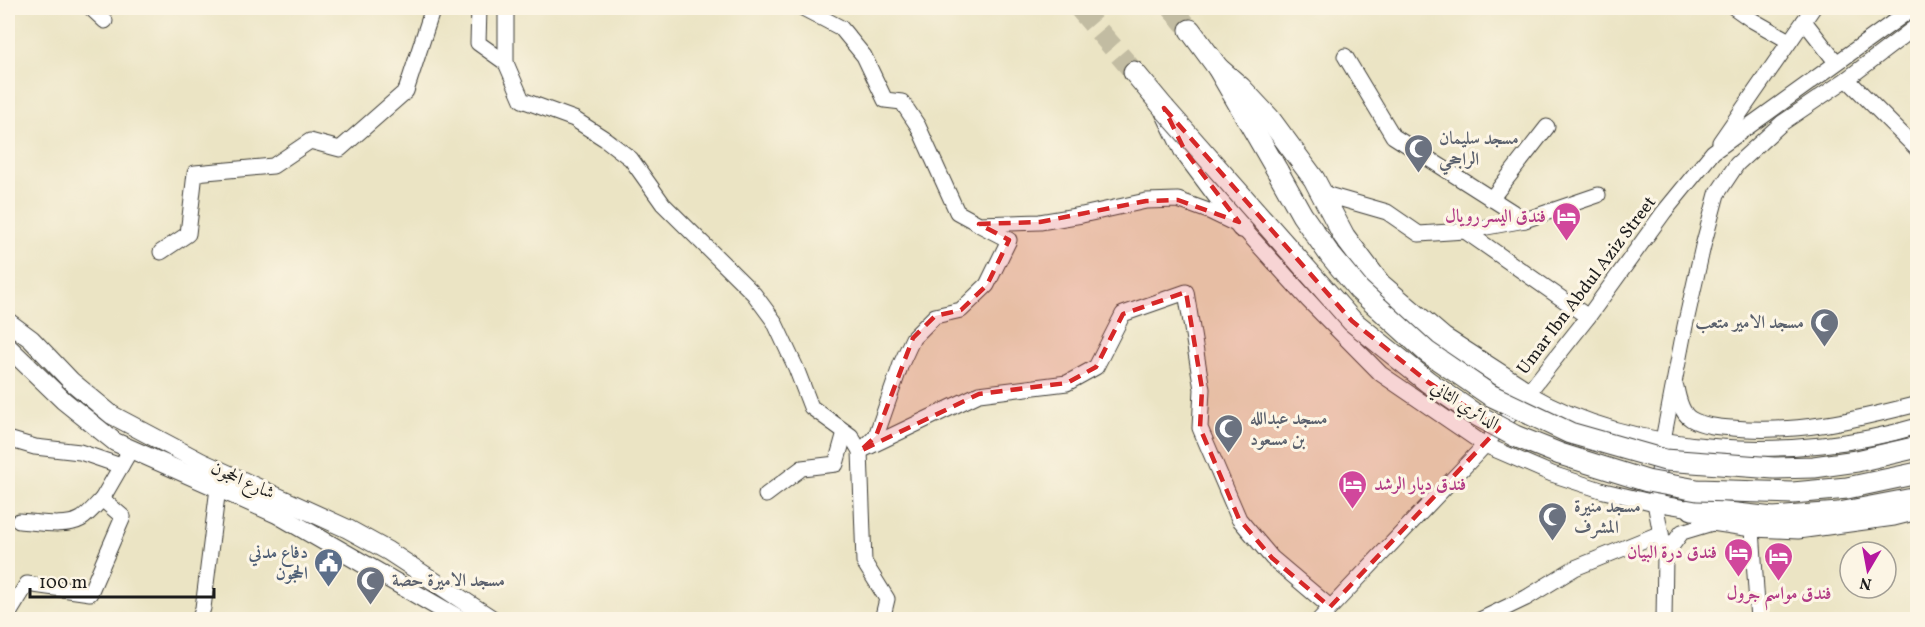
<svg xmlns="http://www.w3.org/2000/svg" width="1925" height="627" viewBox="0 0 1925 627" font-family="Vollkorn,Amiri,serif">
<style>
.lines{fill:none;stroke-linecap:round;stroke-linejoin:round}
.highway-tunnel{stroke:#c2bca2;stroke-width:21;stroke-dasharray:21 10;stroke-linecap:butt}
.minor-casing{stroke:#3b3a35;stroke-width:17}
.major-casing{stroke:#3b3a35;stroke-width:20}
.highway-casing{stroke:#3b3a35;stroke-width:23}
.minor{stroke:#fff;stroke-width:15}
.major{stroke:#fff;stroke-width:18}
.highway{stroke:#fff;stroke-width:21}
.highway-bridge-casing{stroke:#3b3a35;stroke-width:23;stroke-linecap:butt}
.highway-bridge{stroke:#fff;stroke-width:21}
.marked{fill:#d62828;fill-opacity:0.2;stroke:#d62828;stroke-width:4.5;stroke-dasharray:12 8;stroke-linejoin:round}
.labels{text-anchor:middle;stroke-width:6;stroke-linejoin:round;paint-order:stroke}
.worship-label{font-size:18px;font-weight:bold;fill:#5b616d;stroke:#fcf5e5;text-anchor:start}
.hotel-label{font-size:18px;font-weight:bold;fill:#b23c85;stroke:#fcf5e5;text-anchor:end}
.street-label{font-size:18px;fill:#1c1c1c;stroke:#fcf5e5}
.service-label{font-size:18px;font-weight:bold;fill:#4e5e75;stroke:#fcf5e5;text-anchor:end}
</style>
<rect width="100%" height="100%" fill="#fcf5e5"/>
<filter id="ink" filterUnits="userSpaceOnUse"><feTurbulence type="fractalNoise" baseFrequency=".0167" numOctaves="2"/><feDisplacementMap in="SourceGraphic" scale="12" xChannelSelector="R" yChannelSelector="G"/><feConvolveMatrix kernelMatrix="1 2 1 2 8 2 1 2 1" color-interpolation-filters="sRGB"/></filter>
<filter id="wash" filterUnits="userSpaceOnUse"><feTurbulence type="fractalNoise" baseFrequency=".008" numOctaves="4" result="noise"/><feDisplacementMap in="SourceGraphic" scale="24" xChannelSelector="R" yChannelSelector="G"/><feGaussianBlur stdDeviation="1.35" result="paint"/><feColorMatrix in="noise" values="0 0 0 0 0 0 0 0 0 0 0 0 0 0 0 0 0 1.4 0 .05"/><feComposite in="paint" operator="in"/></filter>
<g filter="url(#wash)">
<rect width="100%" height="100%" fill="#ebe4c4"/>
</g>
<g filter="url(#ink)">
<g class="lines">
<g class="highway-tunnel">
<path d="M 1079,8 L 1134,72"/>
<path d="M 1172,8 L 1190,30"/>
</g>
<defs>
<g id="minor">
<path d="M 91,8 L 105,21"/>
<path d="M 479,8 L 478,43 L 506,63 L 522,100 L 574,119 L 605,139 L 631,159 L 663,204 L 754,294 L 774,321 L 796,368 L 811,407 L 851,436 L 860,451 L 864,562 L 887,599 L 882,620"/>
<path d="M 506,8 L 506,63"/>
<path d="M 803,8 L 841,28 L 864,56 L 885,100 L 902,102 L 918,126 L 957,212 L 979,224 L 1040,222 L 1082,215 L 1146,201 L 1178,200 L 1211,212 L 1242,227 L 1308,300 L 1381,374 L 1485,445 L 1552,474 L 1604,491 L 1655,503 L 1692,509 L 1712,523"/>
<path d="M 1735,8 L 1752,20 L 1789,41"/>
<path d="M 1804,21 L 1836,62"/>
<path d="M 1345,56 L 1393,136 L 1525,220"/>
<path d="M 1847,79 L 1918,150"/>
<path d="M 1720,142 L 1813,8"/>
<path d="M 1321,193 L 1387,212 L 1419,234 L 1465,231 L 1525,220 L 1598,195"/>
<path d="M 1491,199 L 1547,127"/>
<path d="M 1465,231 L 1588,317"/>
<path d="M 161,252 L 188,234 L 195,173 L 273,166 L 310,141 L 340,149 L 406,91 L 433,8"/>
<path d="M 1676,387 C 1678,398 1681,413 1691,419 C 1703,426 1719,427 1732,428 C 1798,434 1854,420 1918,404"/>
<path d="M 1528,393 C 1638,457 1798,462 1918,426"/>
<path d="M 8,439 L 35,447 L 80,452 L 121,466"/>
<path d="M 865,447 L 876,436 L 901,364 L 913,338 L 935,316 L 961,310 L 987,285 L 1009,240 L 980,225"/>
<path d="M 860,451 L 979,394 L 1067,383 L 1096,367 L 1123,314 L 1186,292 L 1202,389 L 1200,428 L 1239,519 L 1272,558 L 1330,607"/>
<path d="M 766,495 L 802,468 L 836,464 L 845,432"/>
<path d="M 19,521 C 37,522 65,528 81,519 C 89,514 96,505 102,499"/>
<path d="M 1752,529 L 1758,620"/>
<path d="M 1665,555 L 1682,532 L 1712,523 L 1752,529 L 1798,531 L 1894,518 L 1918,512"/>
<path d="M 8,615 L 27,584 L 90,593 L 123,517 L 102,499 L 131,449"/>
<path d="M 199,620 L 203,608 L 218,488"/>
<path d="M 1319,620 L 1485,445 L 1528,393 L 1588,317 L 1664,212 L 1713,152 L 1913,8"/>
<path d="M 1480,620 L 1526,598 L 1575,568 L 1661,533"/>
<path d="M 1664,620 L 1665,555 L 1655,503 L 1663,440 L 1685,326 L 1703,246 L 1717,194 L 1737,164 L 1782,123 L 1847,79 L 1918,25"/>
</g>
<g id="major">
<path d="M 8,322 L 31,339 L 71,381 L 112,415 L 201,462 L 348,529 L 388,551 L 493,620"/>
<path d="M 8,347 L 64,401 L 115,442 L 277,514 L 461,620"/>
</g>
<g id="highway">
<path d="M 1190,30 L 1218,68 L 1278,172"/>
<path d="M 1218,68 L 1241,88 L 1269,118 L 1314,179 L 1344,236 L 1380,284 L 1443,338 L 1528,393"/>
<path d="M 1134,72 L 1164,108 L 1185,151 L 1242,227"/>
<path d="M 1692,509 L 1773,518 L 1839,513 L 1918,498"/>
</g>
</defs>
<use href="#minor" class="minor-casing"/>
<use href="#major" class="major-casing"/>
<use href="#highway" class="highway-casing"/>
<use href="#minor" class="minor"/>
<use href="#major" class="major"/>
<use href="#highway" class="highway"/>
<defs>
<g id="highway-bridge">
<path d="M 1164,108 L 1352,321 L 1428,382 L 1473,413 L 1515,436 L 1560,454 L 1647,481 L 1697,490 L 1793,493 L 1847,488 L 1918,473"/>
<path d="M 1278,172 L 1302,215 L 1330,255 L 1359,290 L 1427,352 L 1490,395 L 1570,433 L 1665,460 L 1774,468 L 1814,467 L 1857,461 L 1918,447"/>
</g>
</defs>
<use href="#highway-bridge" class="highway-bridge-casing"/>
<use href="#highway-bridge" class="highway-bridge"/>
</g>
</g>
<path class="marked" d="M 1164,108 L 1352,321 L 1428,382 L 1499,428 L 1330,607 L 1272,558 L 1239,519 L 1200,428 L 1202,389 L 1186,292 L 1123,314 L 1096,367 L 1067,383 L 979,394 L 860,451 L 876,436 L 913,338 L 935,316 L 961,310 L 987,285 L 1009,240 L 979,224 L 1040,222 L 1146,201 L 1178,200 L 1239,222 L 1185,151 Z"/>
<defs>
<symbol id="mosque-pin" viewBox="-11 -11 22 30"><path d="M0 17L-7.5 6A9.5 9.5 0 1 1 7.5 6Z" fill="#6b7280" stroke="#fcf5e5"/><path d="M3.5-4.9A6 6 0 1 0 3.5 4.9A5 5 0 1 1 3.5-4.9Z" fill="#fff"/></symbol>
<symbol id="hotel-pin" viewBox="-11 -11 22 30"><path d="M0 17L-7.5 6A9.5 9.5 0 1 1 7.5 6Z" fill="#d1479c" stroke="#fcf5e5"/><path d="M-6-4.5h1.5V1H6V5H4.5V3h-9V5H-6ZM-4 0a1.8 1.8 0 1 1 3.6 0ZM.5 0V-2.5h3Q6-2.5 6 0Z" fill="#fff"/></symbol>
<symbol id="civic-pin" viewBox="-11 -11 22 30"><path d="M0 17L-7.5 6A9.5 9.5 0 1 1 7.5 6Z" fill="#5c6f8a" stroke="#fcf5e5"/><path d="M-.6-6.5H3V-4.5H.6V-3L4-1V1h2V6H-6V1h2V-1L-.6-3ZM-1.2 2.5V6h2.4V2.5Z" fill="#fff"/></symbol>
</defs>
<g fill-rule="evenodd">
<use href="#mosque-pin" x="1402" y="132" width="33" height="45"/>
<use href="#hotel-pin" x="1550" y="200" width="33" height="45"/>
<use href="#mosque-pin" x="1808" y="306" width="33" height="45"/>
<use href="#mosque-pin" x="1212" y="412" width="33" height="45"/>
<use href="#hotel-pin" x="1336" y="468" width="33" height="45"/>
<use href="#mosque-pin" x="1536" y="500" width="33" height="45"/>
<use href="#hotel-pin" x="1722" y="536" width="33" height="45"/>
<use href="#hotel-pin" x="1762" y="540" width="33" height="45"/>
<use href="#civic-pin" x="312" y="546" width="33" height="45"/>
<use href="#mosque-pin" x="354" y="564" width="33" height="45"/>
</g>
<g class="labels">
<g class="worship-label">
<text x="1439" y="144">مسجد سليمان<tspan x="1439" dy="21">الراجحي</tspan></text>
<text x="1804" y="328" text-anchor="end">مسجد الامير متعب</text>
<text x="1250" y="424">مسجد عبدالله<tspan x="1250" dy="21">بن مسعود</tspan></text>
<text x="1574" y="512">مسجد منيرة<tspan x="1574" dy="21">المشرف</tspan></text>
<text x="392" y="586">مسجد الاميرة حصة</text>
</g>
<g class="hotel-label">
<text x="1546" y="222">فندق اليسر رويال</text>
<text x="1374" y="490" text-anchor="start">فندق ديار الرشد</text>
<text x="1717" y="558">فندق درة البيان</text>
<text x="1779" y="599" text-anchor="middle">فندق مواسم جرول</text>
</g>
<g class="street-label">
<text transform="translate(1586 285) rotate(-53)" y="6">Umar Ibn Abdul Aziz Street</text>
<text transform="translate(1465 405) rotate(32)" y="6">الدائري الثاني</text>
<text transform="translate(243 480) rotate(24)" y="6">شارع الحجون</text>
</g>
<g class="service-label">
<text x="308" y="558">دفاع مدني<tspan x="308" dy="21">الحجون</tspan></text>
</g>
</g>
<rect width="1925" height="627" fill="none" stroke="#fcf5e5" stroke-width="30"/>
<g transform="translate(1868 570) rotate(190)"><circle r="28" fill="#fcf5e5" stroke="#a29e95" stroke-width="1.5"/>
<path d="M0-4.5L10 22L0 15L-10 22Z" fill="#b5179e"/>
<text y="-9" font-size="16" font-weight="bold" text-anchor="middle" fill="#1c1c1c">N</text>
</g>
<path d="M30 588v9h184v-9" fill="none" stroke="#1c1c1c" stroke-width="3"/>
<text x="39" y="588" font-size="18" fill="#1c1c1c" stroke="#fcf5e5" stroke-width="4.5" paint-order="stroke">100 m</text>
</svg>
